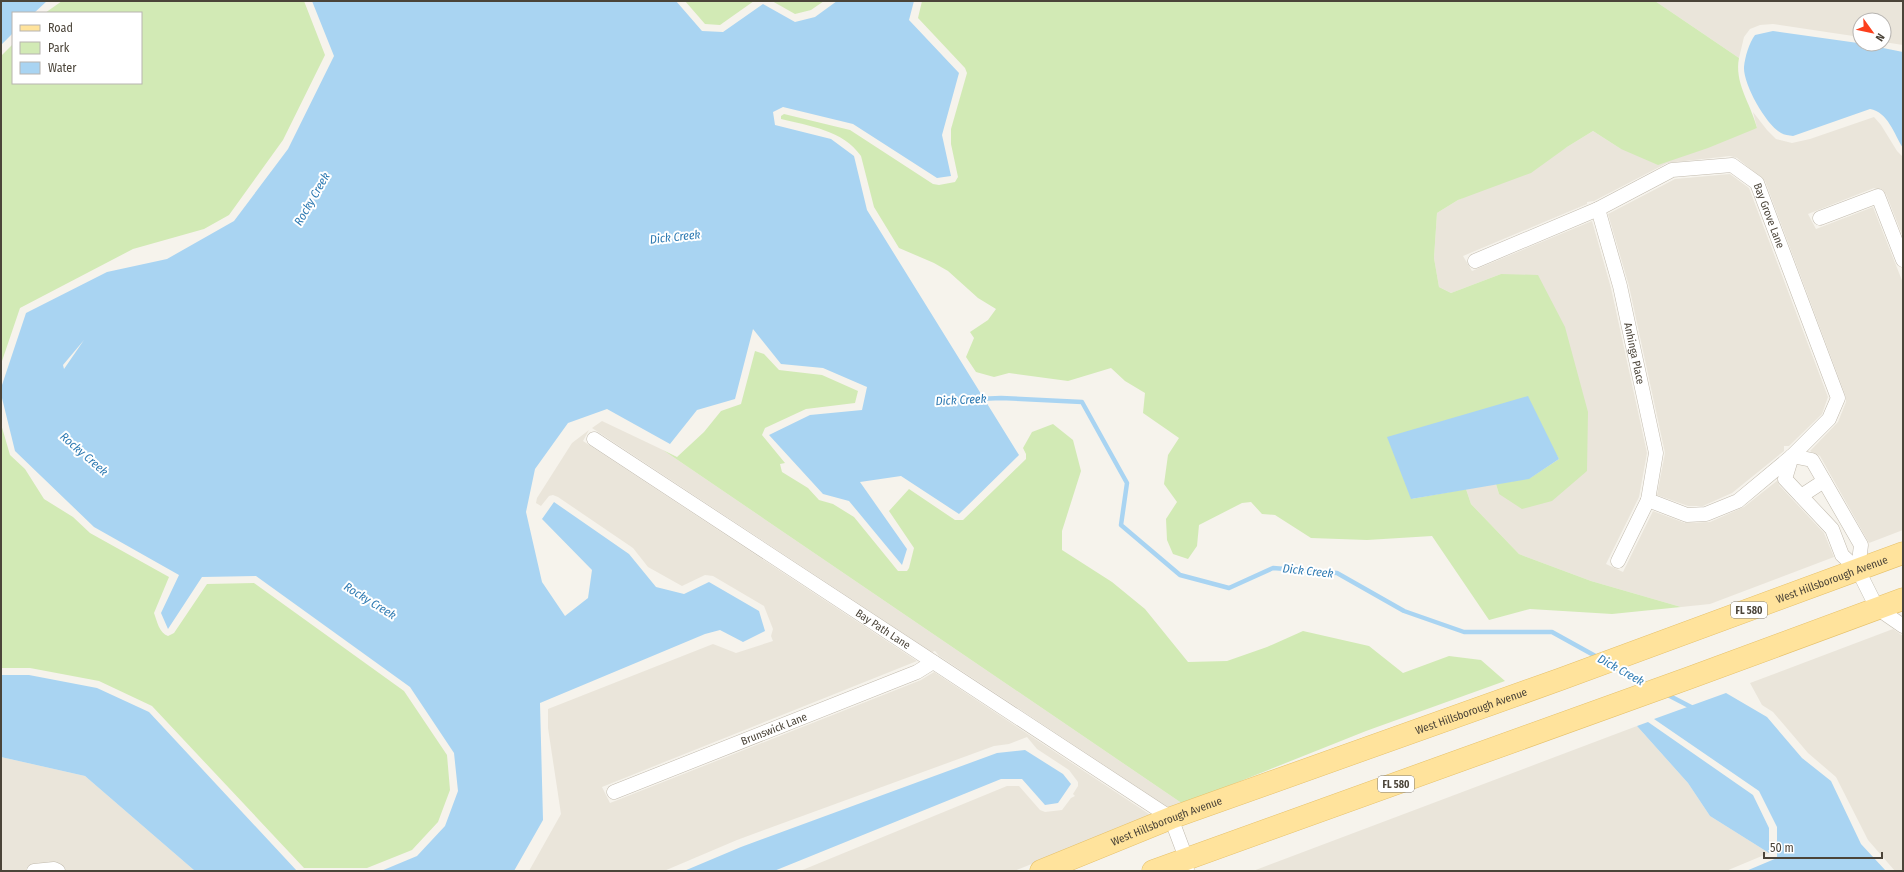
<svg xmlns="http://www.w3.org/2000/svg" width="1904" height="872" viewBox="0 0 1904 872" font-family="'Fira Sans Condensed',sans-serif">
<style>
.residential{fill:#eae5da}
.green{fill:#d2eab5}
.water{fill:#a9d4f2;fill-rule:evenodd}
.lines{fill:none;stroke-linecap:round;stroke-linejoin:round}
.stream{stroke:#a9d4f2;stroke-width:4.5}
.minor-casing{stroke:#c2bbae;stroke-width:15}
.primary-casing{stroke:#e6c16a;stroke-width:23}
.minor{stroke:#fff;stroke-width:14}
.primary{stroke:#ffe39c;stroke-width:22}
.labels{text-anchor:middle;stroke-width:4;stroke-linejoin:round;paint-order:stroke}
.shield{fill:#fff;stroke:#817c74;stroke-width:1}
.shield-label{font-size:10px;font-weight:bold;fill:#4b4439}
.street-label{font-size:11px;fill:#4b4439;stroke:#fff}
.water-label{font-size:12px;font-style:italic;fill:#2e7ab2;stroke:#fff}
</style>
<rect width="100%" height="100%" fill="#f6f3ec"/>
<g class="residential">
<path d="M 1655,1 L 1903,1 L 1903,45 L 1884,42 L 1884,20 L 1860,20 L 1860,37 L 1773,24 L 1760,25 L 1750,29 L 1744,37 L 1739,58 Z"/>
<path d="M 1753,112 L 1767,130 L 1776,139 L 1792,143 L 1810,139 L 1874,117 L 1881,125 L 1897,151 L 1903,157 L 1903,237 L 1886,194 L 1874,188 L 1808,214 L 1816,229 L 1873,207 L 1903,283 L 1903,530 L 1869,543 L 1820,456 L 1810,451 L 1838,422 L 1846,402 L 1846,397 L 1765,181 L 1737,158 L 1730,156 L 1667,163 L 1594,201 L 1587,202 L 1587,204 L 1463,256 L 1472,271 L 1592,221 L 1611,288 L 1647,453 L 1639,497 L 1606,564 L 1623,572 L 1653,511 L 1685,523 L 1710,522 L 1744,507 L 1778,480 L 1779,485 L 1824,533 L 1834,557 L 1710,604 L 1681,607 L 1591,581 L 1519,554 L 1471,504 L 1466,489 L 1496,484 L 1499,494 L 1587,471 L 1501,274 L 1451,293 L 1439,287 L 1434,258 L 1437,213 L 1458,200 L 1567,147 L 1593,131 L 1621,149 L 1757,128 Z"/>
<path d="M 1730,174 L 1749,188 L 1828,397 L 1822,414 L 1789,446 L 1784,446 L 1784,451 L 1732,493 L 1703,506 L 1688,506 L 1657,495 L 1665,453 L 1629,286 L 1608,214 L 1675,179 Z"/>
<path d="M 602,421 L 663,450 L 1183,804 L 1171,809 L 939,656 L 935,651 L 932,652 L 592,428 Z"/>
<path d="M 589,430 L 583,441 L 917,661 L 602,787 L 610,803 L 921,680 L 934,672 L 1152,816 L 1014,871 L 800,871 L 1007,786 L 1019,786 L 1040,810 L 1045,812 L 1062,810 L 1071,798 L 1075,796 L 1073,794 L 1078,786 L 1078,782 L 1069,770 L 1037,749 L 1027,737 L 1009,744 L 994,746 L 737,840 L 664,871 L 529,871 L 561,814 L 548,728 L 548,709 L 713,644 L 736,653 L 773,641 L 771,636 L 773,629 L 764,606 L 713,576 L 705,575 L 682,586 L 648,567 L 633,548 L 558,497 L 553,495 L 549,496 L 541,506 L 536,503 L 537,498 L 572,443 Z"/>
<path d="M 1893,629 L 1903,636 L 1903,871 L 1895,871 L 1868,840 L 1836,777 L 1808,753 L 1773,712 L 1762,705 L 1750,683 Z"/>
<path d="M 1637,726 L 1688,783 L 1710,816 L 1769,853 L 1726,871 L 1253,871 Z"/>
<path d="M 1,757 L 85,776 L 195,871 L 1,871 Z"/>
</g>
<g class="green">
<path d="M 62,1 L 304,1 L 325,55 L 283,140 L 229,215 L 204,229 L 133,249 L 20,308 L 1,364 L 1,56 L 13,44 L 13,83 L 141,83 L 141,13 L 45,13 Z"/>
<path d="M 685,1 L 754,1 L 720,25 L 705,24 Z"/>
<path d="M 772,1 L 824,1 L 811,10 L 795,14 Z"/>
<path d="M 922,1 L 1655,1 L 1739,58 C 1734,83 1751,104 1757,128 L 1708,148 L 1658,165 L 1621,149 L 1593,131 L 1567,147 L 1531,173 L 1458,200 L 1437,213 L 1434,258 L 1439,287 L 1451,293 L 1501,274 L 1538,275 L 1565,327 L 1588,412 L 1587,471 L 1552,501 L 1522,509 L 1499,494 L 1496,484 L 1530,478 L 1559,459 L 1551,446 L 1411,499 L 1466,489 L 1471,504 L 1519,554 L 1591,581 L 1681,607 L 1612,614 L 1530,609 L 1489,620 L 1432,536 L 1367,540 L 1311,538 L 1275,515 L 1262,514 L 1251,502 L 1242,503 L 1199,525 L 1197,546 L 1188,559 L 1173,554 L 1167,540 L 1166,519 L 1177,502 L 1164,484 L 1168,455 L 1179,438 L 1143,413 L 1145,393 L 1125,381 L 1111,368 L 1068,381 L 1009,373 L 994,377 L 976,372 L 966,357 L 974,338 L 970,332 L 988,320 L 996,309 L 978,298 L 948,271 L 934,263 L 899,248 L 874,207 L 861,156 C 843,130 809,126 781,119 L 781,116 L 784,114 L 850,130 L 933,184 L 939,185 L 955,182 L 958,177 L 951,144 L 951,129 L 967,73 L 965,68 L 918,18 Z"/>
<path d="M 755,351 L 764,354 L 779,370 L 822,375 L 858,391 L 855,403 L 806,409 L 765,428 L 762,435 L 785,463 L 780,464 L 782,472 L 808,488 L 819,500 L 833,504 L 854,517 L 898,571 L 907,571 L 909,568 L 914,548 L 889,511 L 909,489 L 955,520 L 963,520 L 1026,459 L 1026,454 L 1023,448 L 1032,432 L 1053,424 L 1073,440 L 1081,471 L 1062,531 L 1062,550 L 1112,582 L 1145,609 L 1188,662 L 1227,661 L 1267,647 L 1303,631 L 1369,646 L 1403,673 L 1449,656 L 1481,660 L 1505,681 L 1366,731 L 1183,804 L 663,450 L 677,457 L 704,432 L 721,411 L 741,404 Z"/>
<path d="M 1,424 L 10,455 L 25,469 L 44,499 L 73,517 L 90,533 L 169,577 L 154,613 C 157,621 159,633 168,636 L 174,633 L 207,584 L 254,583 L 404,691 L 447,755 L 450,790 L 438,822 L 412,850 L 367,868 L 304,868 L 152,706 L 99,681 L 30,668 L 1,668 Z"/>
</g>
<g class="water">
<path d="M 1,1 L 47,1 L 34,13 L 13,13 L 13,33 L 1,45 Z"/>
<path d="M 312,1 L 676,1 L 702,31 L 723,32 L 763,4 L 795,22 L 815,17 L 837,1 L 914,1 L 909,20 L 959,73 L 942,135 L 951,176 L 937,178 L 853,124 L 783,107 L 773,112 L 775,125 L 831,139 L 854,156 L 867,210 L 1019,455 L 959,514 L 901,476 L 860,482 L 907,549 L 902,565 L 849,501 L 823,494 L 769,435 L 810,415 L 862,410 L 867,387 L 823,368 L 781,364 L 753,329 L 735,399 L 697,410 L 670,444 L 607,409 L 568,423 L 535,469 L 526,512 L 542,582 L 565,616 L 588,598 L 592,570 L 542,519 L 554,502 L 629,554 L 656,587 L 684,594 L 709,582 L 759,611 L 765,631 L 743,642 L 720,630 L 705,634 L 540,703 L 543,820 L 514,871 L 381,871 L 417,856 L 445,826 L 458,791 L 454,753 L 410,687 L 256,576 L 202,577 L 168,629 L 161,613 L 179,575 L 94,527 L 15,451 L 1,394 L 1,388 L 26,313 L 107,272 L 167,259 L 234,221 L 288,149 L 334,56 ZM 84,340 L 64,369 L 63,365 Z"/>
<path d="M 1773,31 L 1858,43 L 1903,52 L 1903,148 C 1894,134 1888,112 1870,109 L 1793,136 C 1789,135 1784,135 1781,133 C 1766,125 1743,84 1744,67 C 1745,57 1749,43 1755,35 Z"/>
<path d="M 1528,396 L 1559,459 L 1529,479 L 1411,499 L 1387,437 Z"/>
<path d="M 1,675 L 29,675 L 97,688 L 149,712 L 297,871 L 195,871 L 85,776 L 1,757 Z"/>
<path d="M 1726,693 L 1767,717 L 1802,758 L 1831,781 L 1861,844 L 1886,871 L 1746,871 L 1777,858 L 1777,827 L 1759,791 L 1654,719 Z"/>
<path d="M 1648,722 L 1753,795 L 1769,828 L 1769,853 L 1710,816 L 1688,783 L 1637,726 Z"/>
<path d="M 1025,750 L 1063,774 L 1071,784 L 1058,803 L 1045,805 L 1022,779 L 1001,779 L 774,871 L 684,871 L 741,847 L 997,753 Z"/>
</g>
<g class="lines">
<g class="stream">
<path d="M 978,399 L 1001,398 L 1082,402 L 1127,483 L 1121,525 L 1180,575 L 1229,588 L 1273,568 L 1337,573 L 1404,611 L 1464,632 L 1552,632 L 1599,658"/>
<path d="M 1615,666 L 1649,685"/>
<path d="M 1666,694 L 1693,708"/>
</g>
<defs>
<g id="minor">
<path id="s1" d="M 1598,209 L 1620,286 L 1656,453 L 1648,500 L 1618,561"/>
<path d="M 1820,218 L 1878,196 L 1903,260"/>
<path id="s2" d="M 1475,261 L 1598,209 L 1672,170 L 1732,165 L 1757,183 L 1838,398 L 1829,419 L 1792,456 L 1738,501 L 1706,514 L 1687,515 L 1648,500"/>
<path id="s3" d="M 594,439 L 1171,818 L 1186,858 L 1187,871"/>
<path d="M 1792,456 L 1785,479 L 1832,529 L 1842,555 L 1858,570 L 1877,608 L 1903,626"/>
<path d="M 1792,456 L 1812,460 L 1861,545 L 1858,570"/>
<path d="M 1801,496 L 1824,481"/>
<path id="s4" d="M 614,792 L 917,672 L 933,662"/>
<path d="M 34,871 L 54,869 L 58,871"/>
</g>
<g id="primary">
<path id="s5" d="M 1041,871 L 1171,818 L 1561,679 L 1903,553"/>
<path d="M 1153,871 L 1689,678 L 1903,599"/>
</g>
</defs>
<use href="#minor" class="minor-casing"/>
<use href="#primary" class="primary-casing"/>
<use href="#minor" class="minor"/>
<use href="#primary" class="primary"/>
</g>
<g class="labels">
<g class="shield">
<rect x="1731" y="602" width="36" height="16" rx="3"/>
<rect x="1378" y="776" width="36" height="16" rx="3"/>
</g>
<g class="shield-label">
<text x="1749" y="614">FL 580</text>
<text x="1396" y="788">FL 580</text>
</g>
<g class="street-label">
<text dy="4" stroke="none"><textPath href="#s2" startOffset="343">Bay Grove Lane</textPath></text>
<text dy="4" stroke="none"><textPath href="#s1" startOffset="149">Anhinga Place</textPath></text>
<text dy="4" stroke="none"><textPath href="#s5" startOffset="843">West Hillsborough Avenue</textPath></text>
<text dy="4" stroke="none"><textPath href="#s3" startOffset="346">Bay Path Lane</textPath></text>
<text dy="4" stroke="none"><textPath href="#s5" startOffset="459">West Hillsborough Avenue</textPath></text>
<text dy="4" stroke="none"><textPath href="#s4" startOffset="172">Brunswick Lane</textPath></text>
<text dy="4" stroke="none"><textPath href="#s5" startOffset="135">West Hillsborough Avenue</textPath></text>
</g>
<g class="water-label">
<text transform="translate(312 199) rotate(-60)" y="4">Rocky Creek</text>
<text transform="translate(675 237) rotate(-6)" y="4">Dick Creek</text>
<text transform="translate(961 400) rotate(-3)" y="4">Dick Creek</text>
<text transform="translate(84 454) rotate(41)" y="4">Rocky Creek</text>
<text transform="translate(1308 571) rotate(6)" y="4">Dick Creek</text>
<text transform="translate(370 601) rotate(32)" y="4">Rocky Creek</text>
<text transform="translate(1621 670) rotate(29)" y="4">Dick Creek</text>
</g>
</g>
<rect width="1904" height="872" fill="none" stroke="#4b4439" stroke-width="4"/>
<rect x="12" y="12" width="130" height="72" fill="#ffffff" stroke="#b7b4b0"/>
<rect x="20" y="25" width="20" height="6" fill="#ffe39c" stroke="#b7b4b0"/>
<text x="48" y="32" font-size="12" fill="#4b4439">Road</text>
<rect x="20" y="42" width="20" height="12" fill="#d2eab5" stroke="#b7b4b0"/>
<text x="48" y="52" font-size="12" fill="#4b4439">Park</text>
<rect x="20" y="62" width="20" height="12" fill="#a9d4f2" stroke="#b7b4b0"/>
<text x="48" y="72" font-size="12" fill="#4b4439">Water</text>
<g transform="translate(1872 32) rotate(123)"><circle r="19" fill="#ffffff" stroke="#b7b4b0"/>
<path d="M0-3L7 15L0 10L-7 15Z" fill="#fc3f1d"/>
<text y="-6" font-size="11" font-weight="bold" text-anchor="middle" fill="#4b4439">N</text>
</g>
<path d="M1764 852v6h118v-6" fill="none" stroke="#4b4439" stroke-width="2"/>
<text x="1770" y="852" font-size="12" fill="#4b4439" stroke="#ffffff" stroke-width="3" paint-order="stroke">50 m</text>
</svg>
